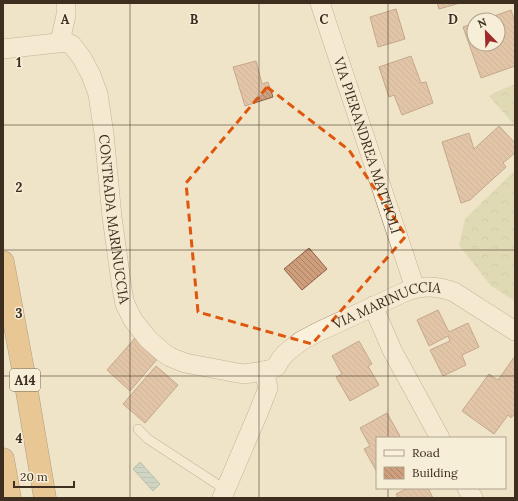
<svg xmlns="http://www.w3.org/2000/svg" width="518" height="501" viewBox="0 0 518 501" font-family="Lora,serif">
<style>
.forest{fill:url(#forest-crowns)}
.water{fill:url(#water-rules);stroke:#6f938a}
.building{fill:url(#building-back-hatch);stroke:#8d5f41}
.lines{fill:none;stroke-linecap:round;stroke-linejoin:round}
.lane-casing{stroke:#8d765c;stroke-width:10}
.street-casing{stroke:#8d765c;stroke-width:20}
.highway-casing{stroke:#5b4430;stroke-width:23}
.lane{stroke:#faf1dc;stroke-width:9}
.street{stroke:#faf1dc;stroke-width:19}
.highway{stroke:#e0a458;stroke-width:22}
.marked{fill:none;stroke:#df570d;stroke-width:3;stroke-dasharray:8 5;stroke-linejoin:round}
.grid{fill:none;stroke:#3d2e20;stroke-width:1;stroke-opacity:0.55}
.labels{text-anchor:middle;stroke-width:3;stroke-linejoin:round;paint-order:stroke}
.shield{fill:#f7eed8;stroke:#756857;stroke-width:1}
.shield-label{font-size:13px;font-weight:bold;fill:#3d2e20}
.street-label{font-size:14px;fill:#3d2e20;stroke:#f7eed8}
.grid-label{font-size:13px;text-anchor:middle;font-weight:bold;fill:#3d2e20;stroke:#f7eed8;stroke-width:3;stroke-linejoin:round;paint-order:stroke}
</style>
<defs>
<pattern id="forest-crowns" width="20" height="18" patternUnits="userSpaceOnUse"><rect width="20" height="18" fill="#c9cf9b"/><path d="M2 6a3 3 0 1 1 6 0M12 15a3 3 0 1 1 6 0" fill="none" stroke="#aeb285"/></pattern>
<pattern id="water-rules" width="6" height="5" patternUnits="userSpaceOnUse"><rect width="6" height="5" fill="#a9c4bc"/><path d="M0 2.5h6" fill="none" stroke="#8ba098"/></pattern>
<pattern id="building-back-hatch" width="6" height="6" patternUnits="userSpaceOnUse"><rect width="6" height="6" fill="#cf9f7d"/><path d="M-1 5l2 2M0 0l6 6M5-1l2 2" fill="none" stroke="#a98266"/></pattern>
</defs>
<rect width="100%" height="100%" fill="#f0e4c8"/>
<g class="forest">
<path d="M 515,84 L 515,126 L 489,96 L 496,92 Z"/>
<path d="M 515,170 L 515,301 L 491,286 L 459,245 L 465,219 Z"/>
</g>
<path class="water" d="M 140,462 L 160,484 L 153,491 L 133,469 Z"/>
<g class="building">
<path d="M 437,3 L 460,3 L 439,9 Z"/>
<path d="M 396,9 L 405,39 L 378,47 L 370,17 Z"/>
<path d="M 511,10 L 515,22 L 515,66 L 481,78 L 463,27 L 474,23 L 474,44 L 498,44 L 498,20 L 483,20 Z"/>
<path d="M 411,56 L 421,83 L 426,82 L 433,103 L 402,115 L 394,95 L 389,97 L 379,67 Z"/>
<path d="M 256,61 L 262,84 L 268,82 L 273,97 L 245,106 L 233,67 Z"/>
<path d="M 499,126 L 515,143 L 515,153 L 503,163 L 506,167 L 470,200 L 461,203 L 442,142 L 469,133 L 474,149 Z"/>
<path d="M 309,248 L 327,269 L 302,290 L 284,269 Z"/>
<path d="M 438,310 L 449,332 L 468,323 L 479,347 L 462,355 L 466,365 L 443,376 L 430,350 L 450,341 L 448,336 L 429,346 L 417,320 Z"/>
<path d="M 136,337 L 159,357 L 130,391 L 107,370 Z"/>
<path d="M 359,341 L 372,364 L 368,366 L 379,385 L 350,401 L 336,377 L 342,374 L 332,356 Z"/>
<path d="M 515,356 L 515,413 L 511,418 L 508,415 L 494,434 L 462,411 L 489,374 L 498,380 Z"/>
<path d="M 156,366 L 178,385 L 145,423 L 123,404 Z"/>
<path d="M 387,413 L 400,436 L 397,438 L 377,438 L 377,472 L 364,449 L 370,446 L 360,428 Z"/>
<path d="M 408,488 L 428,488 L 433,498 L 398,498 L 396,494 Z"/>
</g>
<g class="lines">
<defs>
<path id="lane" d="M 138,429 L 148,439 L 226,490"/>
<g id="street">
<path id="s1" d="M 320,3 L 415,288"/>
<path d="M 60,42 L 66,15 L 66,3"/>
<path id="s2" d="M 3,49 L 66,42 L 72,45 L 82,58 L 91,75 L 98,94 L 104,134 L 112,217 L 122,289 L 125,304 L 133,320 L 148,339 L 164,353 L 170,357 L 185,363 L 238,373 L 244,374 L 264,371 L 272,369 L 277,366 L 280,360 L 286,353 L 301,341 L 320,331 L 407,291 C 424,285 437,286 454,292 L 515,331"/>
<path d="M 373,306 L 392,350 L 440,438"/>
<path d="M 467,488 L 473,498"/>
<path d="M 222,498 L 259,411 L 268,388 L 264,371"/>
</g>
<g id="highway">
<path d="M 3,262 L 25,380 L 45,498"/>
<path d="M 3,459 L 10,498"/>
</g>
</defs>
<use href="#lane" class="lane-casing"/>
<use href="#street" class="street-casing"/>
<use href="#highway" class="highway-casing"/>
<use href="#lane" class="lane"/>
<use href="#street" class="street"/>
<use href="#highway" class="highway"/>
</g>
<path d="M0 0H518V501H0ZM 267,87 L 349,150 L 406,236 L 312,344 L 198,312 L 186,183 Z" fill="#f0e4c8" fill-opacity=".55" fill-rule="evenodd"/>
<path class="marked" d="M 267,87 L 349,150 L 406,236 L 312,344 L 198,312 L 186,183 Z"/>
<path class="grid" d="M 130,3 L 130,498M 259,3 L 259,498M 388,3 L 388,438M 3,125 L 515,125M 3,250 L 515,250M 3,376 L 515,376M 388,488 L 388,498"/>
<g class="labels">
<rect class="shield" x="10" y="369" width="30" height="22" rx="3"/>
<g class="shield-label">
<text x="25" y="385">A14</text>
</g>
<g class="street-label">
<text dy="5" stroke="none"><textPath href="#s1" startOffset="150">VIA PIERANDREA MATTIOLI</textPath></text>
<text dy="5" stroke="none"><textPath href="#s2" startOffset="252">CONTRADA MARINUCCIA</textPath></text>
<text dy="5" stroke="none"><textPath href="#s2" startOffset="648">VIA MARINUCCIA</textPath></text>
</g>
</g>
<g class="grid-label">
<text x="65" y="24">A</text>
<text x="194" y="24">B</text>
<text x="324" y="24">C</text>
<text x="453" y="24">D</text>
<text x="19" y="67">1</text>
<text x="19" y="192">2</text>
<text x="19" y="318">3</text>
<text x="19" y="443">4</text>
</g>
<rect width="518" height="501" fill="none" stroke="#3d2e20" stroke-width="8"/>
<rect x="376" y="437" width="130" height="52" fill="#f7eed8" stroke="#ada18e"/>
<rect x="384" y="450" width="20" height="6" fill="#faf1dc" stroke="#ada18e"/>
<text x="412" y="457" font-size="12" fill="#3d2e20">Road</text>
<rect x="384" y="467" width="20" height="12" fill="url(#building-back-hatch)" stroke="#ada18e"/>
<text x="412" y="477" font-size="12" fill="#3d2e20">Building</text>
<g transform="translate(486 32) rotate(337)"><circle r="19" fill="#f7eed8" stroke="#ada18e"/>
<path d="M0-3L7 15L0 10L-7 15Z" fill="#9e2a2b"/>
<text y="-6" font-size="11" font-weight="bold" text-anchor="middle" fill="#3d2e20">N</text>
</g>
<path d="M14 481v6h60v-6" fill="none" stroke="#3d2e20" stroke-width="2"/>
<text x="20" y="481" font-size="12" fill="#3d2e20" stroke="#f7eed8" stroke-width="3" paint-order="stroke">20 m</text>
</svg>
